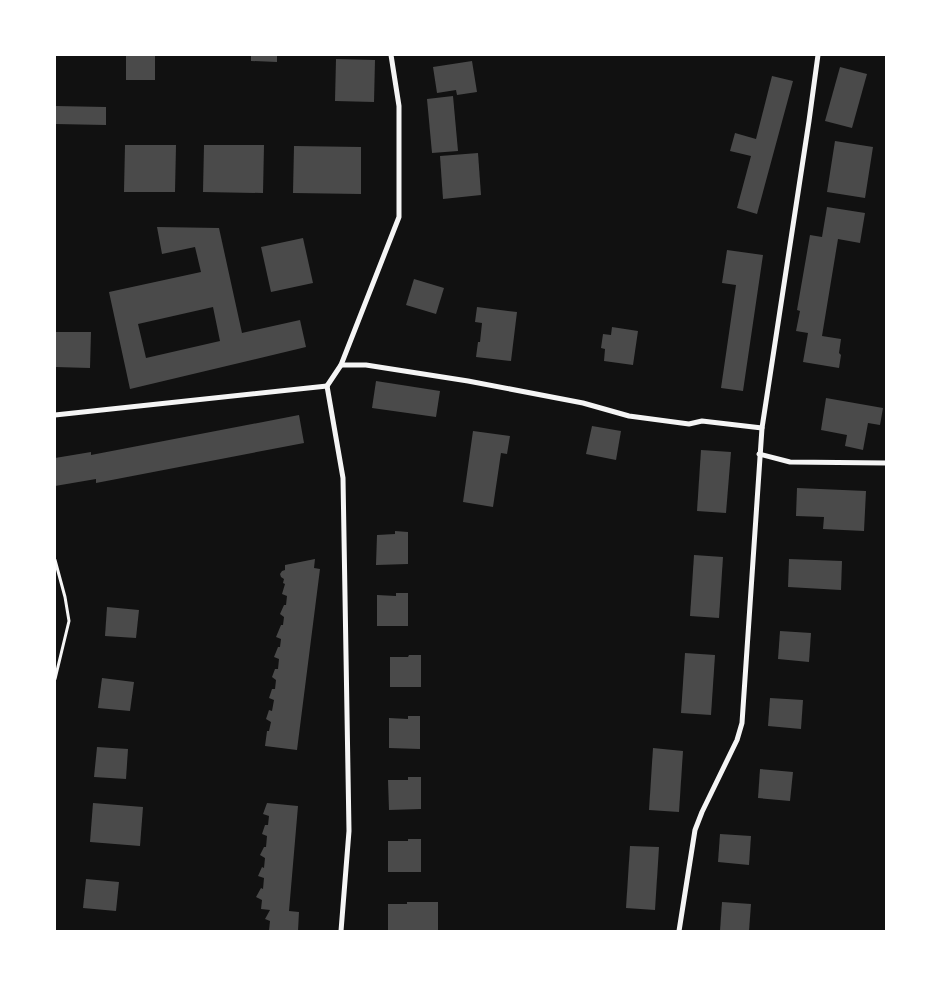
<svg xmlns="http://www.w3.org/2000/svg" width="941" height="986" viewBox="0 0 941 986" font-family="'Titillium Web',sans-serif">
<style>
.building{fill:#4a4a4a;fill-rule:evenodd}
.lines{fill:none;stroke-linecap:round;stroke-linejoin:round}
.path{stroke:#f5f5f5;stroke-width:3}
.minor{stroke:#f5f5f5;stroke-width:5}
</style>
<rect width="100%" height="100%" fill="#111"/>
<g class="building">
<rect x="126" y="55" width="29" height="25"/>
<path d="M 251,55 L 277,55 L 277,62 L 251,61 Z"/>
<path d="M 336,59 L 375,60 L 374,102 L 335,101 Z"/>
<path d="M 472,61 L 477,92 L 457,95 L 456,90 L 437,93 L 433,67 Z"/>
<path d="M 840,67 L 867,74 L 852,128 L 825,121 Z"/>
<path d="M 772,76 L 793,81 L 757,214 L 737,208 L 751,156 L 730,151 L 735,133 L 756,139 Z"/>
<path d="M 453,96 L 458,151 L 432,153 L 427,99 Z"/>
<path d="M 55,106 L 106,107 L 106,125 L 55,124 Z"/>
<path d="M 835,141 L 873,147 L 865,198 L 827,192 Z"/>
<path d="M 125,145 L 176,145 L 175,192 L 124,192 Z"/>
<path d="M 204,145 L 264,145 L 263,193 L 203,192 Z"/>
<path d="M 294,146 L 361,147 L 361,194 L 293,193 Z"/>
<path d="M 478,153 L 481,195 L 443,199 L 440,156 Z"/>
<path d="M 827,207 L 865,213 L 860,243 L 838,239 L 822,336 L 841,339 L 839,353 L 841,355 L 839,368 L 803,362 L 808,333 L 796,331 L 800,311 L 797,310 L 810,235 L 822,237 Z"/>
<path d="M 157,227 L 219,228 L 242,333 L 300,320 L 306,347 L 130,389 L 109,292 L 201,272 L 195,247 L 162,254 ZM 213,307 L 220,341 L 146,358 L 138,324 Z"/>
<path d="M 303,238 L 313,283 L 271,292 L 261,247 Z"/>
<path d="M 727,250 L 763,255 L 743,391 L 721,388 L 736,285 L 722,283 Z"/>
<path d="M 414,279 L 444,288 L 436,314 L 406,305 Z"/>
<path d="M 477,307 L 517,312 L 511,361 L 476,357 L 478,342 L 480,342 L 482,323 L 475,322 Z"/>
<path d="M 612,327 L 638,331 L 633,365 L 604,361 L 605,349 L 601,348 L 603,334 L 611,335 Z"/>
<path d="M 55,332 L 91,332 L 90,368 L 55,367 Z"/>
<path d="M 376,381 L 440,391 L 436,417 L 372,408 Z"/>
<path d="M 826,398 L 883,408 L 880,425 L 868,423 L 863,450 L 845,446 L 847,435 L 821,430 Z"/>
<path d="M 299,415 L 304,443 L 96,483 L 96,479 L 55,486 L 55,458 L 91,452 L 91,455 Z"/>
<path d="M 592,426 L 621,431 L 616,460 L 586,454 Z"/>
<path d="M 473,431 L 510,436 L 507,454 L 501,453 L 493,507 L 463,502 Z"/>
<path d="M 701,450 L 731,452 L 726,513 L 697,511 Z"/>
<path d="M 797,488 L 866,491 L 864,531 L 823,529 L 824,517 L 796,516 Z"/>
<path d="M 395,531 L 408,532 L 408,564 L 376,565 L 377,535 L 395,534 Z"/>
<path d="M 694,555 L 723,557 L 719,618 L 690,616 Z"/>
<path d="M 315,559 L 314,568 L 320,569 L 297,750 L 265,746 L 267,731 L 269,731 L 271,722 L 266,719 L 269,710 L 272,711 L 274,700 L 269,698 L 272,689 L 275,689 L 276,680 L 272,677 L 275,669 L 278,669 L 279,659 L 274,657 L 278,647 L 280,647 L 281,639 L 276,637 L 281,625 L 283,625 L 284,617 L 280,614 L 284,605 L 286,605 L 287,596 L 282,594 L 285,584 L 283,583 L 284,579 L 281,577 L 280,574 L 282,571 L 285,570 L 285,565 Z"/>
<path d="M 789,559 L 842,561 L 841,590 L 788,587 Z"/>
<path d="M 396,593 L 408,593 L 408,626 L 377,626 L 377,595 L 396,596 Z"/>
<path d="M 107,607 L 139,610 L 136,638 L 105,636 Z"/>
<path d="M 780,631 L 811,633 L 809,662 L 778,659 Z"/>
<path d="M 685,653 L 715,655 L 711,715 L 681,713 Z"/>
<path d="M 409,655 L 421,655 L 421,687 L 390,687 L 390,657 L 408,657 Z"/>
<path d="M 102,678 L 134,682 L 130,711 L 98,708 Z"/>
<path d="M 770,698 L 803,700 L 801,729 L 768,726 Z"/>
<path d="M 408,716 L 420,716 L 420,749 L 389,748 L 389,718 L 408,719 Z"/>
<path d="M 97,747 L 128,749 L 126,779 L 94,777 Z"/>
<path d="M 653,748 L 683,751 L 679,812 L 649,810 Z"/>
<path d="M 760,769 L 793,772 L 790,801 L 758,798 Z"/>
<path d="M 408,777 L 421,777 L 421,809 L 389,810 L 388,780 L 408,780 Z"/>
<path d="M 93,803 L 143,807 L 140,846 L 90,842 Z"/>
<path d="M 267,803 L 298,806 L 289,911 L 299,912 L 298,931 L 269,931 L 270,921 L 265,919 L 270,910 L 261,909 L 262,900 L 256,897 L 261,888 L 263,889 L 264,878 L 258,876 L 262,867 L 264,868 L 265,858 L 260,855 L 264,847 L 266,847 L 267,836 L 262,834 L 265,825 L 268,825 L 269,816 L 263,814 Z"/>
<path d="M 720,834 L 751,836 L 749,865 L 718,862 Z"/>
<path d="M 408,839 L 421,839 L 421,872 L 388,872 L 388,841 L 408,841 Z"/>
<path d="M 630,846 L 659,847 L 655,910 L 626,908 Z"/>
<path d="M 86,879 L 119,882 L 116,911 L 83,908 Z"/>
<path d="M 407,902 L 438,902 L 438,931 L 388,931 L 388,904 L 407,904 Z"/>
<path d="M 722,902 L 751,904 L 749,931 L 720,931 Z"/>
</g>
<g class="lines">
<path class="path" d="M 55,560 L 65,597 L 69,621 L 55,679"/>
<g class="minor">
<path d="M 341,365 L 366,365 L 468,381 L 583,403 L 629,416 L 689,424 L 702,421 L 762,428"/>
<path d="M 327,386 L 343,478 L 349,831 L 341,931"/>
<path d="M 327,386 L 341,365 L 399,217 L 399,106 L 391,55"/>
<path d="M 55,415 L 327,386"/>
<path d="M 759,454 L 790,462 L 886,463"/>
<path d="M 679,931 L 695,830 L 702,812 L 737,740 L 742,723 L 762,428 L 809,121 L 818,55"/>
</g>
</g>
<rect width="941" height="986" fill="none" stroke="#ffffff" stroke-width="112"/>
</svg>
